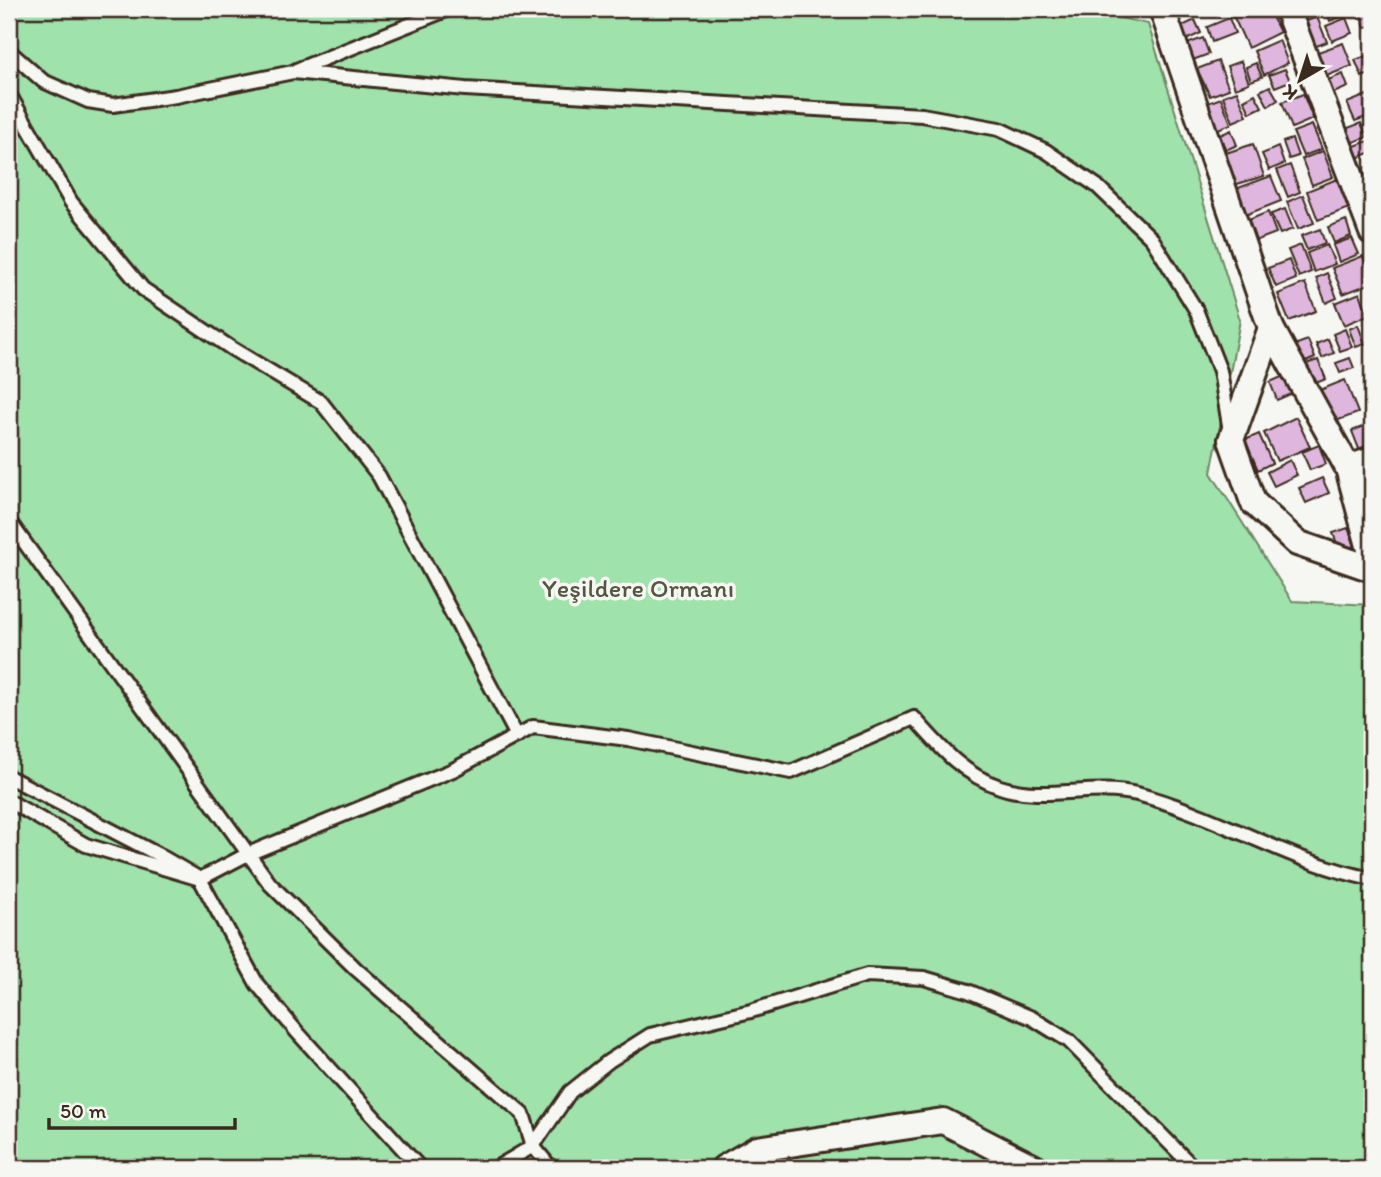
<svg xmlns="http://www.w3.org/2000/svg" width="1381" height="1177" viewBox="0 0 1381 1177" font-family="Itim,sans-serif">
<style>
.green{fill:#a0e2ac;stroke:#6e8665;stroke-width:2}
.building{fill:#dfb6dd;stroke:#3b2a1e;stroke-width:2}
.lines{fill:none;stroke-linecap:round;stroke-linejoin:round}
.service-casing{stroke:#3b2a1e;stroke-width:18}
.minor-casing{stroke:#3b2a1e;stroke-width:30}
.service{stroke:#f6f6f2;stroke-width:12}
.minor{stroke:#f6f6f2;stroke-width:24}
.labels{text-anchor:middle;stroke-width:7;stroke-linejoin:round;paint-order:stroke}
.park-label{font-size:26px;fill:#545842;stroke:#f6f6f2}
</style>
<rect width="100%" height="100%" fill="#f6f6f2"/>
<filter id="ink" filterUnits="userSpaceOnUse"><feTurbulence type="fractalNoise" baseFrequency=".0143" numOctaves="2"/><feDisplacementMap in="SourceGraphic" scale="14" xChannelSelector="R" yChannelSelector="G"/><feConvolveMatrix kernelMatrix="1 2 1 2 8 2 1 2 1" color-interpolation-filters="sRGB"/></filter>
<g filter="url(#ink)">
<path class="green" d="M 9,9 L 1080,9 L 1148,24 L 1240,320 L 1211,473 L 1292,601 L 1372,605 L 1372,1168 L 9,1168 Z"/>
<g class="building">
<path d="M 1230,9 L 1268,9 L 1280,32 L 1248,48 Z"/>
<path d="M 1326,9 L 1340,9 L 1343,16 L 1330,21 Z"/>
<path d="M 1359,9 L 1372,9 L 1372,24 L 1365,28 Z"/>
<path d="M 1317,17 L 1327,42 L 1314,47 L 1304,22 Z"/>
<path d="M 1229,18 L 1235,33 L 1212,42 L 1207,27 Z"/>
<path d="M 1346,18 L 1352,33 L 1332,41 L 1326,26 Z"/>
<path d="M 1195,20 L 1201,33 L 1186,40 L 1180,27 Z"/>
<path d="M 1203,38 L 1209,54 L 1193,60 L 1187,44 Z"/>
<path d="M 1279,40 L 1288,63 L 1264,75 L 1254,51 Z"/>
<path d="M 1343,43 L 1352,66 L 1324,77 L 1315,53 Z"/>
<path d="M 1372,54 L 1372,73 L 1362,77 L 1355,60 Z"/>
<path d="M 1218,61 L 1229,89 L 1210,96 L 1197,69 Z"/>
<path d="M 1241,61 L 1249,83 L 1235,88 L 1227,66 Z"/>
<path d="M 1256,63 L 1262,77 L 1251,81 L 1246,67 Z"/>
<path d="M 1285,69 L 1290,81 L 1275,87 L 1269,75 Z"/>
<path d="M 1343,74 L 1348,87 L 1329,95 L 1323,82 Z"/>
<path d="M 1270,86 L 1278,100 L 1268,106 L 1260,91 Z"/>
<path d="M 1237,91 L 1247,116 L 1233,122 L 1223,96 Z"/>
<path d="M 1372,93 L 1372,115 L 1355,121 L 1347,103 Z"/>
<path d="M 1255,94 L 1262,107 L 1250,113 L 1244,100 Z"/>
<path d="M 1303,94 L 1313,119 L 1292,128 L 1282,102 Z"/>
<path d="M 1221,98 L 1231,124 L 1210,132 L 1200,106 Z"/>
<path d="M 1361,123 L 1367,137 L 1345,145 L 1340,131 Z"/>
<path d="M 1312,125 L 1322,149 L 1303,156 L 1293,132 Z"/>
<path d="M 1231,130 L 1237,145 L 1226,150 L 1220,135 Z"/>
<path d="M 1292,139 L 1298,156 L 1289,159 L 1283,142 Z"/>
<path d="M 1368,141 L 1372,152 L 1357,158 L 1352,147 Z"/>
<path d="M 1253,144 L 1264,176 L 1227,187 L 1217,156 Z"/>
<path d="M 1278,147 L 1284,164 L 1269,170 L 1262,154 Z"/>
<path d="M 1323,151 L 1333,177 L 1312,185 L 1302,159 Z"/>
<path d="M 1290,165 L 1300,192 L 1288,197 L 1277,170 Z"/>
<path d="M 1271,176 L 1281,201 L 1240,217 L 1230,191 Z"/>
<path d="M 1337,179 L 1349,208 L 1318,220 L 1307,191 Z"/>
<path d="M 1303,195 L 1314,223 L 1298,229 L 1287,202 Z"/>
<path d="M 1285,209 L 1293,229 L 1280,234 L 1271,214 Z"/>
<path d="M 1268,212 L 1276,233 L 1255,241 L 1246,221 Z"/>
<path d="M 1346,220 L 1351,236 L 1334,243 L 1328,227 Z"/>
<path d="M 1320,229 L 1325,243 L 1307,250 L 1301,236 Z"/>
<path d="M 1352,238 L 1359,254 L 1339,262 L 1333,245 Z"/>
<path d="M 1301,245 L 1311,272 L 1299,277 L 1288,250 Z"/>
<path d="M 1327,245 L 1335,264 L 1314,272 L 1307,253 Z"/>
<path d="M 1363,256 L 1372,283 L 1343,294 L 1332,268 Z"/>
<path d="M 1289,260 L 1296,279 L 1276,287 L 1268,268 Z"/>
<path d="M 1327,273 L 1337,298 L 1326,303 L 1316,278 Z"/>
<path d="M 1305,283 L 1316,311 L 1289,321 L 1278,294 Z"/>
<path d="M 1360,293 L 1368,315 L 1344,325 L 1335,303 Z"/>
<path d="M 1358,325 L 1365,344 L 1356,347 L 1349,329 Z"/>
<path d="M 1345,329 L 1352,347 L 1340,351 L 1333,334 Z"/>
<path d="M 1328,339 L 1334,353 L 1322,358 L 1316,344 Z"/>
<path d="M 1308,340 L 1315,358 L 1301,364 L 1294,345 Z"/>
<path d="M 1350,358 L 1354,368 L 1340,373 L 1336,363 Z"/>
<path d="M 1318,360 L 1326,379 L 1311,385 L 1303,365 Z"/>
<path d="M 1286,375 L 1293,393 L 1277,400 L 1270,382 Z"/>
<path d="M 1345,380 L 1358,413 L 1333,422 L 1320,390 Z"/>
<path d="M 1296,417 L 1310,447 L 1277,461 L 1264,433 Z"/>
<path d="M 1372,423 L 1372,443 L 1359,449 L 1352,431 Z"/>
<path d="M 1259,434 L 1272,463 L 1258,470 L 1245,440 Z"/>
<path d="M 1319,445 L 1326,464 L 1310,470 L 1302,452 Z"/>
<path d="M 1290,460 L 1297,475 L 1274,486 L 1267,472 Z"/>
<path d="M 1322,478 L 1329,493 L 1306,503 L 1299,488 Z"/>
<path d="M 1348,528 L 1355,546 L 1340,551 L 1333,533 Z"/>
</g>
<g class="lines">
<defs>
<g id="service">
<path d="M 9,51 L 43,81 L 88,101 L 113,105 L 176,96 L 293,72 L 465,89 L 922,115 L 999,129 L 1046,151 L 1097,186 L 1152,239 L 1196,310 L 1220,371 L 1230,431"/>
<path d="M 296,70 L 449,9"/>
<path d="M 9,94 L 71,202 L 143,289 L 231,348 L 321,402 L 379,476 L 517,736"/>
<path d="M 9,521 L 270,884 L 356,969 L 523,1114 L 533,1146 L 551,1168"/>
<path d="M 9,777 L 157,854 L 200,879 L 257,984 L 297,1032 L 420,1168"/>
<path d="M 9,801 L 86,845 L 200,879 L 248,854 L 453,770 L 533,727 L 628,739 L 791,772 L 914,718 C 939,746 963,775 1000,787 C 1044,802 1092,783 1137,794 C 1218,815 1290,863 1372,879"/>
<path d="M 496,1168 L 533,1146 L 570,1092 L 609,1061 L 650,1035 L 751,1011 L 867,975 L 924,978 L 968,991 L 1032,1018 L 1069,1041 L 1194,1168"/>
</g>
<g id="minor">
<path d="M 1162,9 L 1271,328 L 1231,440 L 1253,502 L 1297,543 L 1372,569"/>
<path d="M 1287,9 L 1372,232"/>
<path d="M 1271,328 L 1348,468 L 1372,557"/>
<path d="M 1348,468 L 1372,460"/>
<path d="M 724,1168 L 757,1149 L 943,1121 L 1035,1168"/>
</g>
</defs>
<use href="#service" class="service-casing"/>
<use href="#minor" class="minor-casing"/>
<use href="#service" class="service"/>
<use href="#minor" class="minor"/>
</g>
</g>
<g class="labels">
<g class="park-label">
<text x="638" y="597">Yeşildere Ormanı</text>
</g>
</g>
<rect width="1381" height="1177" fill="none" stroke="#f6f6f2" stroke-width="35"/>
<rect x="18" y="18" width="1346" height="1142" fill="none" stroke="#3b2a1e" stroke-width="2.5" filter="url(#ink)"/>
<g transform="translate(1300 80) rotate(219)" stroke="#f6f6f2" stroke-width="5" paint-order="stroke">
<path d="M0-5L12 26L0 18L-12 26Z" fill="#3b2a1e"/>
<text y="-10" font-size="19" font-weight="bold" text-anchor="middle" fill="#3b2a1e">K</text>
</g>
<path d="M49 1118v10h186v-10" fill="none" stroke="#3b2a1e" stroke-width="3.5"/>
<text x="60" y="1118" font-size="21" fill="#3b2a1e" stroke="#f6f6f2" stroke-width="5" paint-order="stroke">50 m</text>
</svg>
